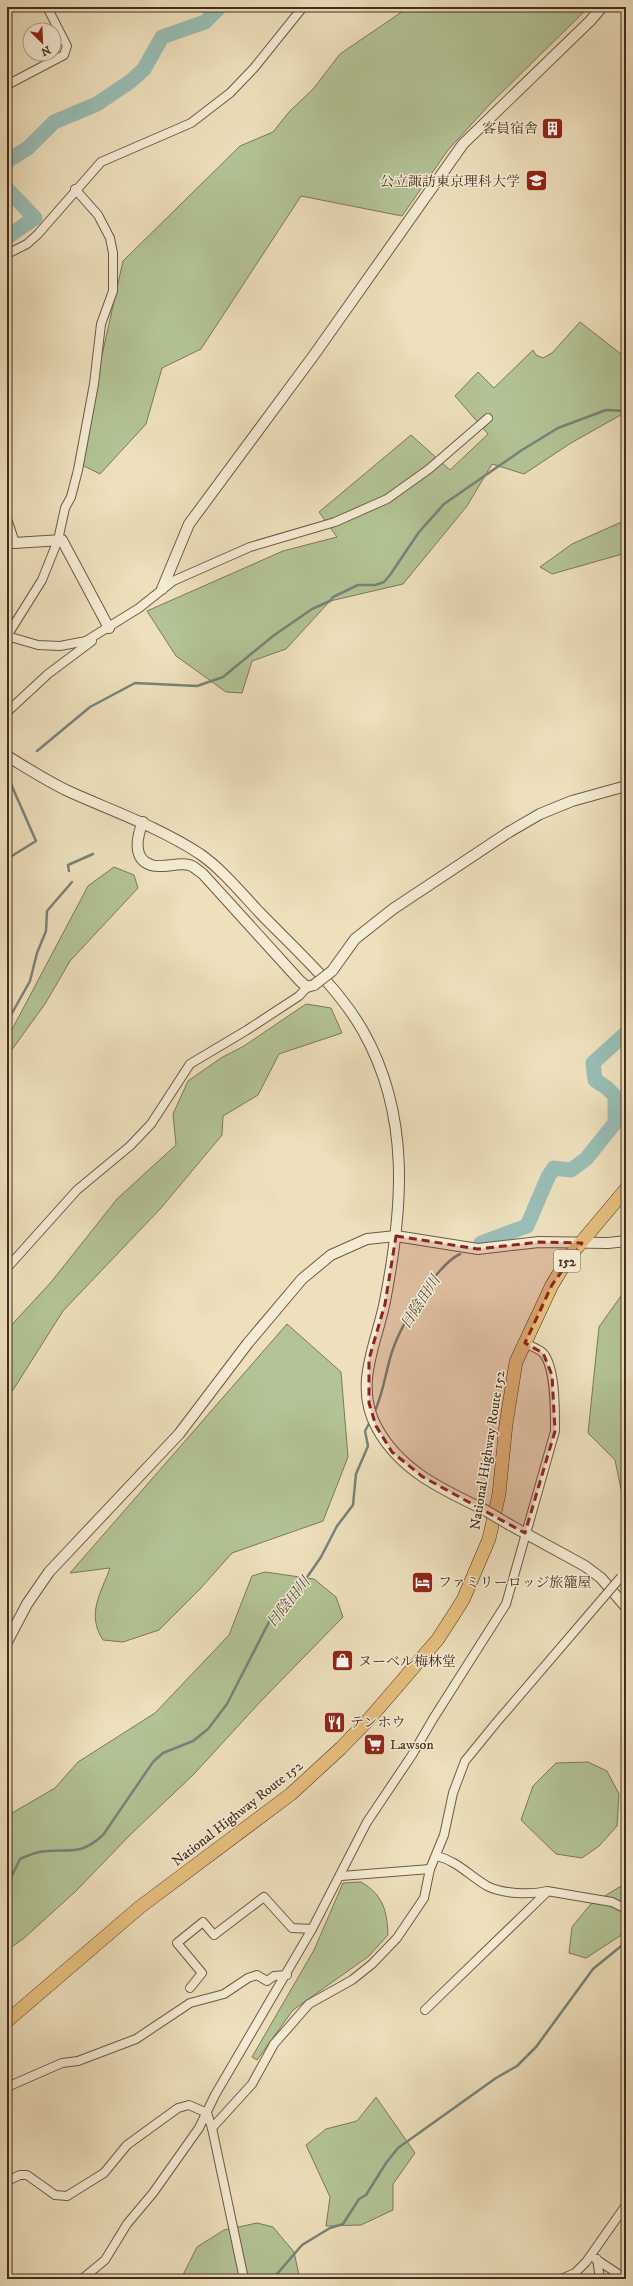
<svg xmlns="http://www.w3.org/2000/svg" width="633" height="2286" viewBox="0 0 633 2286" font-family="'IM FELL DW Pica','Noto Serif JP',serif">
<style>
.green{fill:#b3c395;stroke:#7c785a}
.lines{fill:none;stroke-linecap:round;stroke-linejoin:round}
.stream{stroke:#778379;stroke-width:2.5}
.river{stroke:#99bdb5;stroke-width:15}
.minor-casing{stroke:#6e5946;stroke-width:10}
.tertiary-casing{stroke:#6e5946;stroke-width:12}
.trunk-casing{stroke:#442c1f;stroke-width:14}
.minor{stroke:#f4ebd4;stroke-width:8}
.tertiary{stroke:#f4ebd4;stroke-width:10}
.trunk{stroke:#e7c07e;stroke-width:13}
.minor-bridge-casing{stroke:#6e5946;stroke-width:10;stroke-linecap:butt}
.tertiary-bridge-casing{stroke:#6e5946;stroke-width:12;stroke-linecap:butt}
.minor-bridge{stroke:#f4ebd4;stroke-width:8}
.tertiary-bridge{stroke:#f4ebd4;stroke-width:10}
.marked{fill:#8f2418;fill-opacity:0.2;stroke:#8f2418;stroke-width:3;stroke-dasharray:8 5;stroke-linejoin:round}
.labels{text-anchor:middle;stroke-width:3;stroke-linejoin:round;paint-order:stroke}
.shield{fill:#f4ebd4;stroke:#796555;stroke-width:1}
.shield-label{font-size:13px;font-weight:bold;fill:#442c1f}
.poi-label{font-size:14px;fill:#442c1f;stroke:#f4ebd4;text-anchor:start}
.street-label{font-size:14px;fill:#442c1f;stroke:#f4ebd4}
.water-label{font-size:15px;font-style:italic;fill:#595044;stroke:#f4ebd4}
</style>
<rect width="100%" height="100%" fill="#eee0bd"/>
<filter id="stains"><feTurbulence type="fractalNoise" baseFrequency=".005" numOctaves="4"/><feColorMatrix values="0 0 0 0 .2 0 0 0 0 .09 0 0 0 0 .02 0 0 0 .5 -.17"/></filter>
<radialGradient id="worn" r=".72"><stop offset=".6" stop-color="#630" stop-opacity="0"/><stop offset="1" stop-color="#630" stop-opacity=".3"/></radialGradient>
<g class="green">
<path d="M 409,7 L 589,7 L 491,103 L 448,150 L 402,216 L 301,196 L 201,349 L 162,368 L 146,424 L 100,474 L 78,463 L 123,261 L 240,146 L 273,132 L 289,112 L 314,88 L 340,54 Z"/>
<path d="M 580,322 L 626,358 L 626,412 L 571,443 L 524,474 L 492,464 L 467,506 L 403,584 L 330,601 L 286,649 L 252,661 L 242,693 L 226,692 L 176,656 L 147,611 L 283,551 L 337,537 L 319,512 L 411,435 L 450,470 L 488,434 L 455,396 L 478,372 L 494,388 L 533,350 L 536,355 L 543,358 L 552,353 Z"/>
<path d="M 626,520 L 626,553 L 552,574 L 540,567 L 572,544 Z"/>
<path d="M 114,867 L 134,875 L 138,888 L 70,961 L 45,1004 L 8,1055 L 7,1062 L 7,1039 L 88,886 Z"/>
<path d="M 306,1004 L 331,1008 L 342,1033 L 279,1054 L 258,1095 L 223,1116 L 222,1135 L 161,1208 L 63,1311 L 13,1390 L 7,1391 L 7,1330 L 52,1281 L 117,1199 L 176,1145 L 173,1114 L 188,1081 L 221,1058 L 244,1046 Z"/>
<path d="M 626,1289 L 626,1514 L 615,1460 L 588,1433 L 599,1327 Z"/>
<path d="M 287,1324 L 341,1372 L 348,1457 L 323,1521 L 232,1553 L 200,1589 L 159,1630 L 123,1642 L 103,1640 C 86,1614 101,1593 110,1568 L 70,1573 Z"/>
<path d="M 265,1572 L 314,1579 L 336,1597 L 343,1617 L 261,1701 L 194,1774 L 130,1835 L 76,1891 L 23,1939 L 7,1950 L 7,1816 L 55,1788 L 78,1762 L 155,1713 L 229,1635 L 252,1576 Z"/>
<path d="M 588,1762 L 607,1771 L 619,1794 L 617,1826 L 599,1846 L 582,1858 L 556,1854 L 521,1820 L 533,1786 L 556,1763 Z"/>
<path d="M 361,1882 C 383,1895 387,1910 388,1935 L 369,1956 L 293,2010 L 257,2060 L 252,2057 L 314,1950 L 343,1883 Z"/>
<path d="M 626,1883 L 626,1932 L 586,1958 L 569,1953 L 572,1927 L 590,1905 Z"/>
<path d="M 376,2097 L 415,2153 L 393,2184 L 393,2210 L 361,2225 L 326,2226 L 330,2197 L 306,2145 L 326,2129 L 357,2121 Z"/>
<path d="M 257,2223 L 273,2227 L 294,2252 L 299,2275 L 294,2279 L 183,2279 L 183,2275 L 197,2247 L 224,2230 Z"/>
</g>
<g class="lines">
<g class="stream">
<path d="M 37,751 L 90,707 L 135,683 L 197,686 L 223,677 L 273,636 L 312,609 L 330,601 L 333,597 L 358,585 L 375,585 L 384,582 L 390,575 L 419,532 L 444,504 L 522,450 L 558,428 L 606,410 L 626,411"/>
<path d="M 7,775 L 36,841 L 7,859"/>
<path d="M 69,871 L 68,865 L 93,854"/>
<path d="M 11,1015 L 30,981 L 37,953 L 46,931 L 47,911 L 72,882"/>
<path d="M 374,1413 C 383,1394 385,1375 391,1355 C 399,1328 435,1266 460,1254"/>
<path d="M 7,1886 L 20,1859 C 29,1855 37,1851 47,1851 C 73,1849 81,1855 103,1835 L 153,1762 L 163,1753 L 193,1741 L 208,1729 L 227,1704 L 270,1620 L 282,1606 L 292,1599 L 321,1557 L 337,1526 L 353,1505 L 356,1474 L 368,1446 L 365,1431 L 371,1420"/>
<path d="M 267,2279 L 277,2274 L 302,2245 L 330,2228 L 343,2224 L 359,2199 L 366,2195 L 386,2163 L 398,2148 L 496,2078 L 517,2066 L 536,2047 L 593,1969 L 626,1942"/>
</g>
<g class="river">
<path d="M 7,161 L 28,148 L 54,122 L 97,104 L 131,81 L 144,69 L 162,37 L 205,22 L 220,7"/>
<path d="M 7,189 L 35,218 L 7,237"/>
<path d="M 481,1243 L 527,1226 L 548,1177 L 554,1168 L 571,1170 L 586,1159 L 615,1123 L 615,1096 L 607,1088 L 595,1080 L 593,1063 L 626,1033"/>
</g>
<defs>
<g id="minor">
<path d="M 7,85 L 64,55 L 67,46 L 47,7"/>
<path d="M 7,254 L 27,244 L 38,234 L 101,162 L 191,123 L 230,93 L 254,68 L 303,7"/>
<path d="M 7,636 L 38,645 L 60,646 L 86,641 L 139,608 L 173,581 L 250,547 L 335,522 L 387,499 L 429,469 L 488,418"/>
<path d="M 7,636 L 42,580 L 58,540 L 65,508 L 71,497 L 78,470 L 94,384 L 101,324 L 113,291 L 113,253 L 110,238 L 98,215 L 75,189"/>
<path d="M 7,712 L 48,674 L 92,641"/>
<path d="M 7,1268 L 77,1190 L 130,1146 L 151,1124 L 190,1064 L 247,1030 L 299,996 L 307,987"/>
<path d="M 437,1856 C 457,1861 470,1876 487,1886 C 503,1894 530,1895 547,1891 L 612,1902 L 626,1909"/>
<path d="M 341,1876 L 430,1869"/>
<path d="M 190,1988 L 202,1973 L 177,1943 L 203,1922 L 214,1935 L 264,1897 L 292,1928 L 312,1929"/>
<path d="M 425,2010 L 547,1892"/>
<path d="M 7,2087 L 62,2063 L 78,2061 L 136,2039 L 190,2003 L 224,1994 L 248,1978 L 257,1975 L 267,1981 L 274,1976 L 287,1975"/>
<path d="M 212,2128 L 252,2084 L 274,2044 L 309,2004 L 352,1980 L 372,1964 L 397,1938 L 424,1898 L 430,1869 L 444,1835 L 453,1793 L 465,1761 L 496,1723 L 603,1598"/>
<path d="M 7,2181 L 20,2175 L 27,2175 L 55,2195 L 67,2196 L 104,2173 L 127,2145 L 178,2108 L 189,2105 L 207,2113 L 212,2128 L 244,2279"/>
<path d="M 591,2256 L 626,2279"/>
<path d="M 597,2259 L 600,2279"/>
<path d="M 82,2279 L 105,2260 L 127,2224 L 153,2193 L 199,2128 L 215,2095 L 312,1929 L 367,1822 L 412,1755 L 433,1719 L 506,1604 L 555,1431 C 555,1412 556,1365 542,1352 C 537,1348 530,1346 525,1343"/>
<path d="M 561,2279 L 575,2273 L 586,2262 L 626,2205"/>
</g>
<g id="tertiary">
<path d="M 7,522 L 14,543 L 62,540 L 109,628"/>
<path d="M 162,589 L 189,524 L 314,355 L 463,144 L 590,21 L 602,7"/>
<path d="M 7,756 C 27,768 47,781 68,791 C 112,811 159,827 200,854 C 223,870 242,894 261,914 C 296,950 338,987 363,1031 C 411,1116 403,1208 385,1301 C 377,1343 353,1385 377,1428 C 400,1470 441,1489 483,1509"/>
<path d="M 143,822 C 137,836 132,859 151,865 C 163,869 177,862 189,865 C 194,866 198,871 202,873 L 300,981 L 307,987 L 314,985"/>
<path d="M 332,971 L 355,939 L 393,909 L 509,832 L 540,814 L 572,801 L 626,786"/>
<path d="M 510,1525 L 585,1566 L 601,1578 L 626,1607"/>
<path d="M 7,1642 L 27,1604 L 49,1572 L 179,1434 L 248,1343 L 302,1279 L 331,1255 L 367,1239 L 396,1236 L 478,1249 L 539,1242 L 608,1243 L 626,1241"/>
</g>
<path id="trunk" d="M 7,2021 L 140,1907 L 291,1794 L 341,1748 L 370,1718 L 438,1639 L 463,1600 L 489,1539 L 499,1494 L 506,1424 L 516,1362 L 552,1285 L 569,1257 L 626,1189"/>
</defs>
<use href="#minor" class="minor-casing"/>
<use href="#tertiary" class="tertiary-casing"/>
<use href="#trunk" class="trunk-casing"/>
<use href="#minor" class="minor"/>
<use href="#tertiary" class="tertiary"/>
<use href="#trunk" class="trunk"/>
<defs>
<path id="minor-bridge" d="M 603,1598 L 621,1577"/>
<g id="tertiary-bridge">
<path d="M 314,985 L 332,971"/>
<path d="M 483,1509 L 510,1525"/>
</g>
</defs>
<use href="#minor-bridge" class="minor-bridge-casing"/>
<use href="#tertiary-bridge" class="tertiary-bridge-casing"/>
<use href="#minor-bridge" class="minor-bridge"/>
<use href="#tertiary-bridge" class="tertiary-bridge"/>
</g>
<path class="marked" d="M 396,1236 L 478,1249 L 539,1242 L 582,1243 L 552,1285 L 525,1343 L 543,1353 L 552,1375 L 555,1431 L 525,1533 L 423,1477 L 392,1452 L 376,1426 L 369,1403 L 369,1359 L 385,1304 Z"/>
<defs>
<symbol id="building-square" viewBox="-11 -11 22 22"><rect x="-9" y="-9" width="18" height="18" rx="4" fill="#8f2418" stroke="#f4ebd4"/><path d="M-4-6H4V6H1V3H-1V6H-4ZM-2.5-4.3h1.7v1.8h-1.7ZM.8-4.3h1.7v1.8H.8ZM-2.5-1h1.7V.8h-1.7ZM.8-1h1.7V.8H.8Z" fill="#fff"/></symbol>
<symbol id="university-square" viewBox="-11 -11 22 22"><rect x="-9" y="-9" width="18" height="18" rx="4" fill="#8f2418" stroke="#f4ebd4"/><path d="M0-5L7-2L0 1L-7-2ZM-4 1L0 2.5L4 1V4Q0 6-4 4Z" fill="#fff"/></symbol>
<symbol id="hotel-square" viewBox="-11 -11 22 22"><rect x="-9" y="-9" width="18" height="18" rx="4" fill="#8f2418" stroke="#f4ebd4"/><path d="M-6-4.5h1.5V1H6V5H4.5V3h-9V5H-6ZM-4 0a1.8 1.8 0 1 1 3.6 0ZM.5 0V-2.5h3Q6-2.5 6 0Z" fill="#fff"/></symbol>
<symbol id="shop-square" viewBox="-11 -11 22 22"><rect x="-9" y="-9" width="18" height="18" rx="4" fill="#8f2418" stroke="#f4ebd4"/><path d="M-5-2.5h2.3a2.7 3.5 0 0 1 5.4 0H5L5.5 6h-11ZM-1.5-2.5h3a1.5 2.3 0 0 0-3 0Z" fill="#fff"/></symbol>
<symbol id="restaurant-square" viewBox="-11 -11 22 22"><rect x="-9" y="-9" width="18" height="18" rx="4" fill="#8f2418" stroke="#f4ebd4"/><path d="M-5-6h1v4h1v-4h1v4h1v-4h1v5L-1.5 .5V6h-2V.5L-5-1ZM5-6V6H3V1.5H1.5Q1.5-4 5-6Z" fill="#fff"/></symbol>
<symbol id="supermarket-square" viewBox="-11 -11 22 22"><rect x="-9" y="-9" width="18" height="18" rx="4" fill="#8f2418" stroke="#f4ebd4"/><path d="M-6-5.5h2.5l.6 2H6L4.5 2H-2.5L-4.4-4H-6ZM-1.5 3.2a1.3 1.3 0 1 0 .1 0ZM3 3.2a1.3 1.3 0 1 0 .1 0Z" fill="#fff"/></symbol>
</defs>
<g fill-rule="evenodd">
<use href="#building-square" x="540" y="116" width="25" height="25"/>
<use href="#university-square" x="524" y="168" width="25" height="25"/>
<use href="#hotel-square" x="410" y="1570" width="25" height="25"/>
<use href="#shop-square" x="330" y="1648" width="25" height="25"/>
<use href="#restaurant-square" x="322" y="1710" width="25" height="25"/>
<use href="#supermarket-square" x="362" y="1732" width="25" height="25"/>
</g>
<g class="labels">
<rect class="shield" x="554" y="1250" width="26" height="22" rx="3"/>
<g class="shield-label">
<text x="567" y="1266">152</text>
</g>
<g class="poi-label">
<text x="538" y="133" text-anchor="end">客員宿舎</text>
<text x="520" y="186" text-anchor="end">公立諏訪東京理科大学</text>
<text x="438" y="1587">ファミリーロッジ旅籠屋</text>
<text x="358" y="1666">ヌーベル梅林堂</text>
<text x="350" y="1727">テンホウ</text>
<text x="390" y="1749">Lawson</text>
</g>
<g class="street-label">
<text transform="translate(487 1450) rotate(-81)" y="5">National Highway Route 152</text>
<text transform="translate(237 1813) rotate(-38)" y="5">National Highway Route 152</text>
</g>
<g class="water-label">
<text transform="translate(420 1302) rotate(-57)" y="5">日陰田川</text>
<text transform="translate(288 1602) rotate(-51)" y="5">日陰田川</text>
</g>
</g>
<rect width="633" height="2286" fill="none" stroke="#eee0bd" stroke-width="24"/>
<rect x="8" y="8" width="617" height="2270" fill="none" stroke="#442c1f" stroke-width="2"/>
<rect x="12" y="12" width="609" height="2262" fill="none" stroke="#442c1f"/>
<g transform="translate(42 42) rotate(156)"><circle r="19" fill="#f4ebd4" stroke="#ae9f8c"/>
<path d="M0-3L7 15L0 10L-7 15Z" fill="#8f2418"/>
<text y="-6" font-size="11" font-weight="bold" text-anchor="middle" fill="#442c1f">N</text>
</g>
<rect width="100%" height="100%" filter="url(#stains)"/>
<rect width="100%" height="100%" fill="url(#worn)"/>
</svg>
